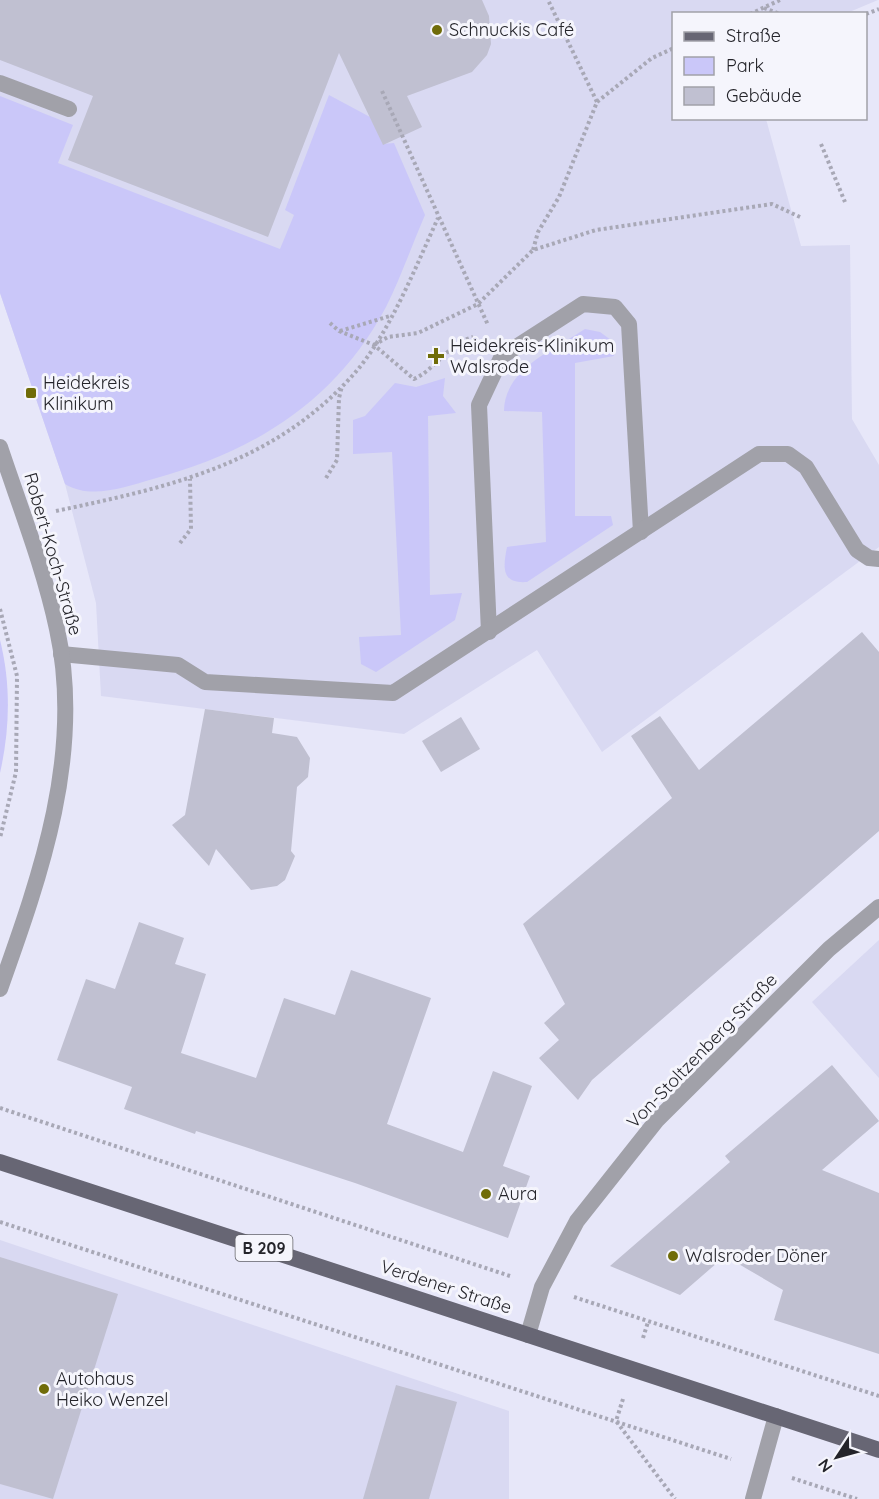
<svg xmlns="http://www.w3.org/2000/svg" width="879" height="1499" viewBox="0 0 879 1499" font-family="Quicksand,sans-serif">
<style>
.built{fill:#d9d9f2}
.green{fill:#cac7f9}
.building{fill:#c0c0d1}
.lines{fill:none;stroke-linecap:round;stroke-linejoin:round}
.path{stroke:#a8a8b6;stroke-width:4;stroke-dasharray:3 3;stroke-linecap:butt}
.service{stroke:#a1a1a9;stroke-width:16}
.minor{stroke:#a1a1a9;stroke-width:16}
.primary{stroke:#676674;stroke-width:16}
.poi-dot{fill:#706c09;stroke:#f5f5fc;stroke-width:2}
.labels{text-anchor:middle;stroke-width:6;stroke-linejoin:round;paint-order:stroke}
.shield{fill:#f5f5fc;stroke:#636369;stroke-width:1.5}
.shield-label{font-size:16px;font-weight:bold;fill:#24242a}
.poi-label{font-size:18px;fill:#24242a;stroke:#f5f5fc;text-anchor:start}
.street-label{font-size:18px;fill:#24242a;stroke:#f5f5fc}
</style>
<rect width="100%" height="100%" fill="#e7e7f9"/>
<g class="built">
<path d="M 0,0 L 878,0 L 847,13 L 674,14 L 674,118 L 766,119 L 801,246 L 850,245 L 852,419 L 879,465 L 879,547 L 602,752 L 537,650 L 404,734 L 101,696 L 96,603 L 65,484 L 0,293 Z"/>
<path d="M 879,940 L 879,1078 L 812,1002 Z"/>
<path d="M 0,1240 L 509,1411 L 509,1499 L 0,1499 Z"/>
</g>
<g class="green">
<path d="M 329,95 L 370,117 L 383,144 L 394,143 L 425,215 C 412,245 401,277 386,307 C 336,401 254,452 153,479 C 125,487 91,500 65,484 L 0,293 L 0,96 L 73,125 L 58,163 L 280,249 L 294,215 L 285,210 Z"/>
<path d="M 585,329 L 600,332 L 611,340 L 614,356 L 575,363 L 575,516 L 611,516 L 613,525 L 527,582 C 501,584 503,567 507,547 L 546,542 L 542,412 L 504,411 C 504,369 555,349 585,329 Z"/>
<path d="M 445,378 L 443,396 L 456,413 L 428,416 L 430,595 L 462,593 L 455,620 L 376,672 L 361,664 L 359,637 L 401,635 L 392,452 L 353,454 L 353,420 L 365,416 L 395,383 L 416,387 Z"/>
<path d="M 0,640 C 11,684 10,729 0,773 Z"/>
</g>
<g class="building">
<path d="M 0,0 L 482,0 L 489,16 L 491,44 L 487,55 L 472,72 L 407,96 L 422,127 L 383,145 L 339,53 L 268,237 L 68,160 L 93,96 L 0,60 Z"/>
<path d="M 862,632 L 879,652 L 879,831 L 592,1080 L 578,1100 L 539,1058 L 559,1040 L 544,1023 L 565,1004 L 523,924 L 672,798 L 631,736 L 660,716 L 699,770 Z"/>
<path d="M 205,709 L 274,718 L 272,733 L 297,737 L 310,758 L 308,777 L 297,787 L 291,851 L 295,856 L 285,880 L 277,886 L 251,890 L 216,849 L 209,866 L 172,825 L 185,815 Z"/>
<path d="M 461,717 L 480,749 L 441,772 L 422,741 Z"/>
<path d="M 139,922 L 184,938 L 175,964 L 206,974 L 181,1053 L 256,1078 L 284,998 L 335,1015 L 351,970 L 431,998 L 387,1124 L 463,1152 L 493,1071 L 532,1086 L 503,1166 L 530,1176 L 508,1238 L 355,1183 L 196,1131 L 195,1134 L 124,1109 L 132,1087 L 57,1060 L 86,979 L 115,989 Z"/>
<path d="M 832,1065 L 879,1121 L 822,1170 L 879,1193 L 879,1354 L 774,1320 L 783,1290 L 725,1256 L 680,1295 L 610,1266 L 730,1162 L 725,1156 Z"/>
<path d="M 0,1257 L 118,1294 L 53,1499 L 0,1484 Z"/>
<path d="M 396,1385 L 457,1402 L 429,1499 L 363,1499 Z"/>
</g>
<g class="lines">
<g class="path">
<path d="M 764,8 L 780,14"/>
<path d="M 750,14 L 780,0"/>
<path d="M 866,14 L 879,9"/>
<path d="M 382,91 L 488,325"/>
<path d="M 597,102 L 652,58 L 674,48"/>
<path d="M 821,144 L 845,202"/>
<path d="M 533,250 L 538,232 L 559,197 L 597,102 L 548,0"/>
<path d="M 330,323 L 339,331 L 374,345 L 414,379 C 436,369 449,343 473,337"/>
<path d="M 340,331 L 390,316"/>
<path d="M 374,345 L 388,337 L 418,333 L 478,304 L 533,250 L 596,230 L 772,204 L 800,217"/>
<path d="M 326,478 L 337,460 L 339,398 L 342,386"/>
<path d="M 56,511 C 169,487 272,465 353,375 C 389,335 416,266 438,218"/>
<path d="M 180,543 L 191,529 L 190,479"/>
<path d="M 0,609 L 17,676 L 16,772 L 0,838"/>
<path d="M 0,1108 L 510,1276"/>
<path d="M 0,1222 L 731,1459"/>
<path d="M 574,1297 L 879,1396"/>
<path d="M 643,1338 L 648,1322"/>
<path d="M 623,1399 L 616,1421 L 675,1499"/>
<path d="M 792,1478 L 857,1499"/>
</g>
<g class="service">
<path d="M 0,83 L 69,109"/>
<path d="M 489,632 L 479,405 L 502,356 L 583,304 L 615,307 L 629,324 L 641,532"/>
<path d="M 61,654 L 178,665 L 205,682 L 393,693 L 759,454 L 788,454 L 806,467 L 857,550 L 869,558 L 879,559"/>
</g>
<g class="minor">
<path d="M 0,447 C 20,507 44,568 57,629 C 84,753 41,874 0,989"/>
<path d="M 528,1335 L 542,1287 L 577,1221 L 657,1120 L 829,949 L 879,907"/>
<path d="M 753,1499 L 776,1416"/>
</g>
<path class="primary" d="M 0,1162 L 879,1450"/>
</g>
<g class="poi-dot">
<circle cx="437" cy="30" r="6"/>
<path d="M433 347h6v6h6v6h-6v6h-6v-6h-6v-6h6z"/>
<rect x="25" y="387" width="12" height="12" rx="3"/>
<circle cx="486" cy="1194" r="6"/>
<circle cx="673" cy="1256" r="6"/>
<circle cx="44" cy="1389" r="6"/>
</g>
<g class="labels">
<rect class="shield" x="235.5" y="1235" width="57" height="26" rx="4.5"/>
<g class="shield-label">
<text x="264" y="1254">B 209</text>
</g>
<g class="poi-label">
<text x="449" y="36">Schnuckis Café</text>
<text x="450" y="352">Heidekreis-Klinikum<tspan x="450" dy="21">Walsrode</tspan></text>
<text x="43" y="389">Heidekreis<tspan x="43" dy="21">Klinikum</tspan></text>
<text x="498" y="1200">Aura</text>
<text x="685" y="1262">Walsroder Döner</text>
<text x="56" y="1385">Autohaus<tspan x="56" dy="21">Heiko Wenzel</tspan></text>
</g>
<g class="street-label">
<text transform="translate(53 554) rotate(74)" y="6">Robert-Koch-Straße</text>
<text transform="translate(702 1051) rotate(-46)" y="6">Von-Stoltzenberg-Straße</text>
<text transform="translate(446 1287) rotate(18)" y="6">Verdener Straße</text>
</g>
</g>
<rect x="672" y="12" width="195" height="108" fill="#f5f5fc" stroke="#a1a1a8" stroke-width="1.5"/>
<rect x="684" y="32" width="30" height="9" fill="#676674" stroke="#a1a1a8" stroke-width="1.5"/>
<text x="726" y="42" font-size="18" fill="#24242a">Straße</text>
<rect x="684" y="57" width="30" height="18" fill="#cac7f9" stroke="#a1a1a8" stroke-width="1.5"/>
<text x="726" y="72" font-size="18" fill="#24242a">Park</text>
<rect x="684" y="87" width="30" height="18" fill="#c0c0d1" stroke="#a1a1a8" stroke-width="1.5"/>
<text x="726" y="102" font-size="18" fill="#24242a">Gebäude</text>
<g transform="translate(837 1457) rotate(234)" stroke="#f5f5fc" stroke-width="4.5" paint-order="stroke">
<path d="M0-4.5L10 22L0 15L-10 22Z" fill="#24242a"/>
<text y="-9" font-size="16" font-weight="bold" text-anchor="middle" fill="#24242a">N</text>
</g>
</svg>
